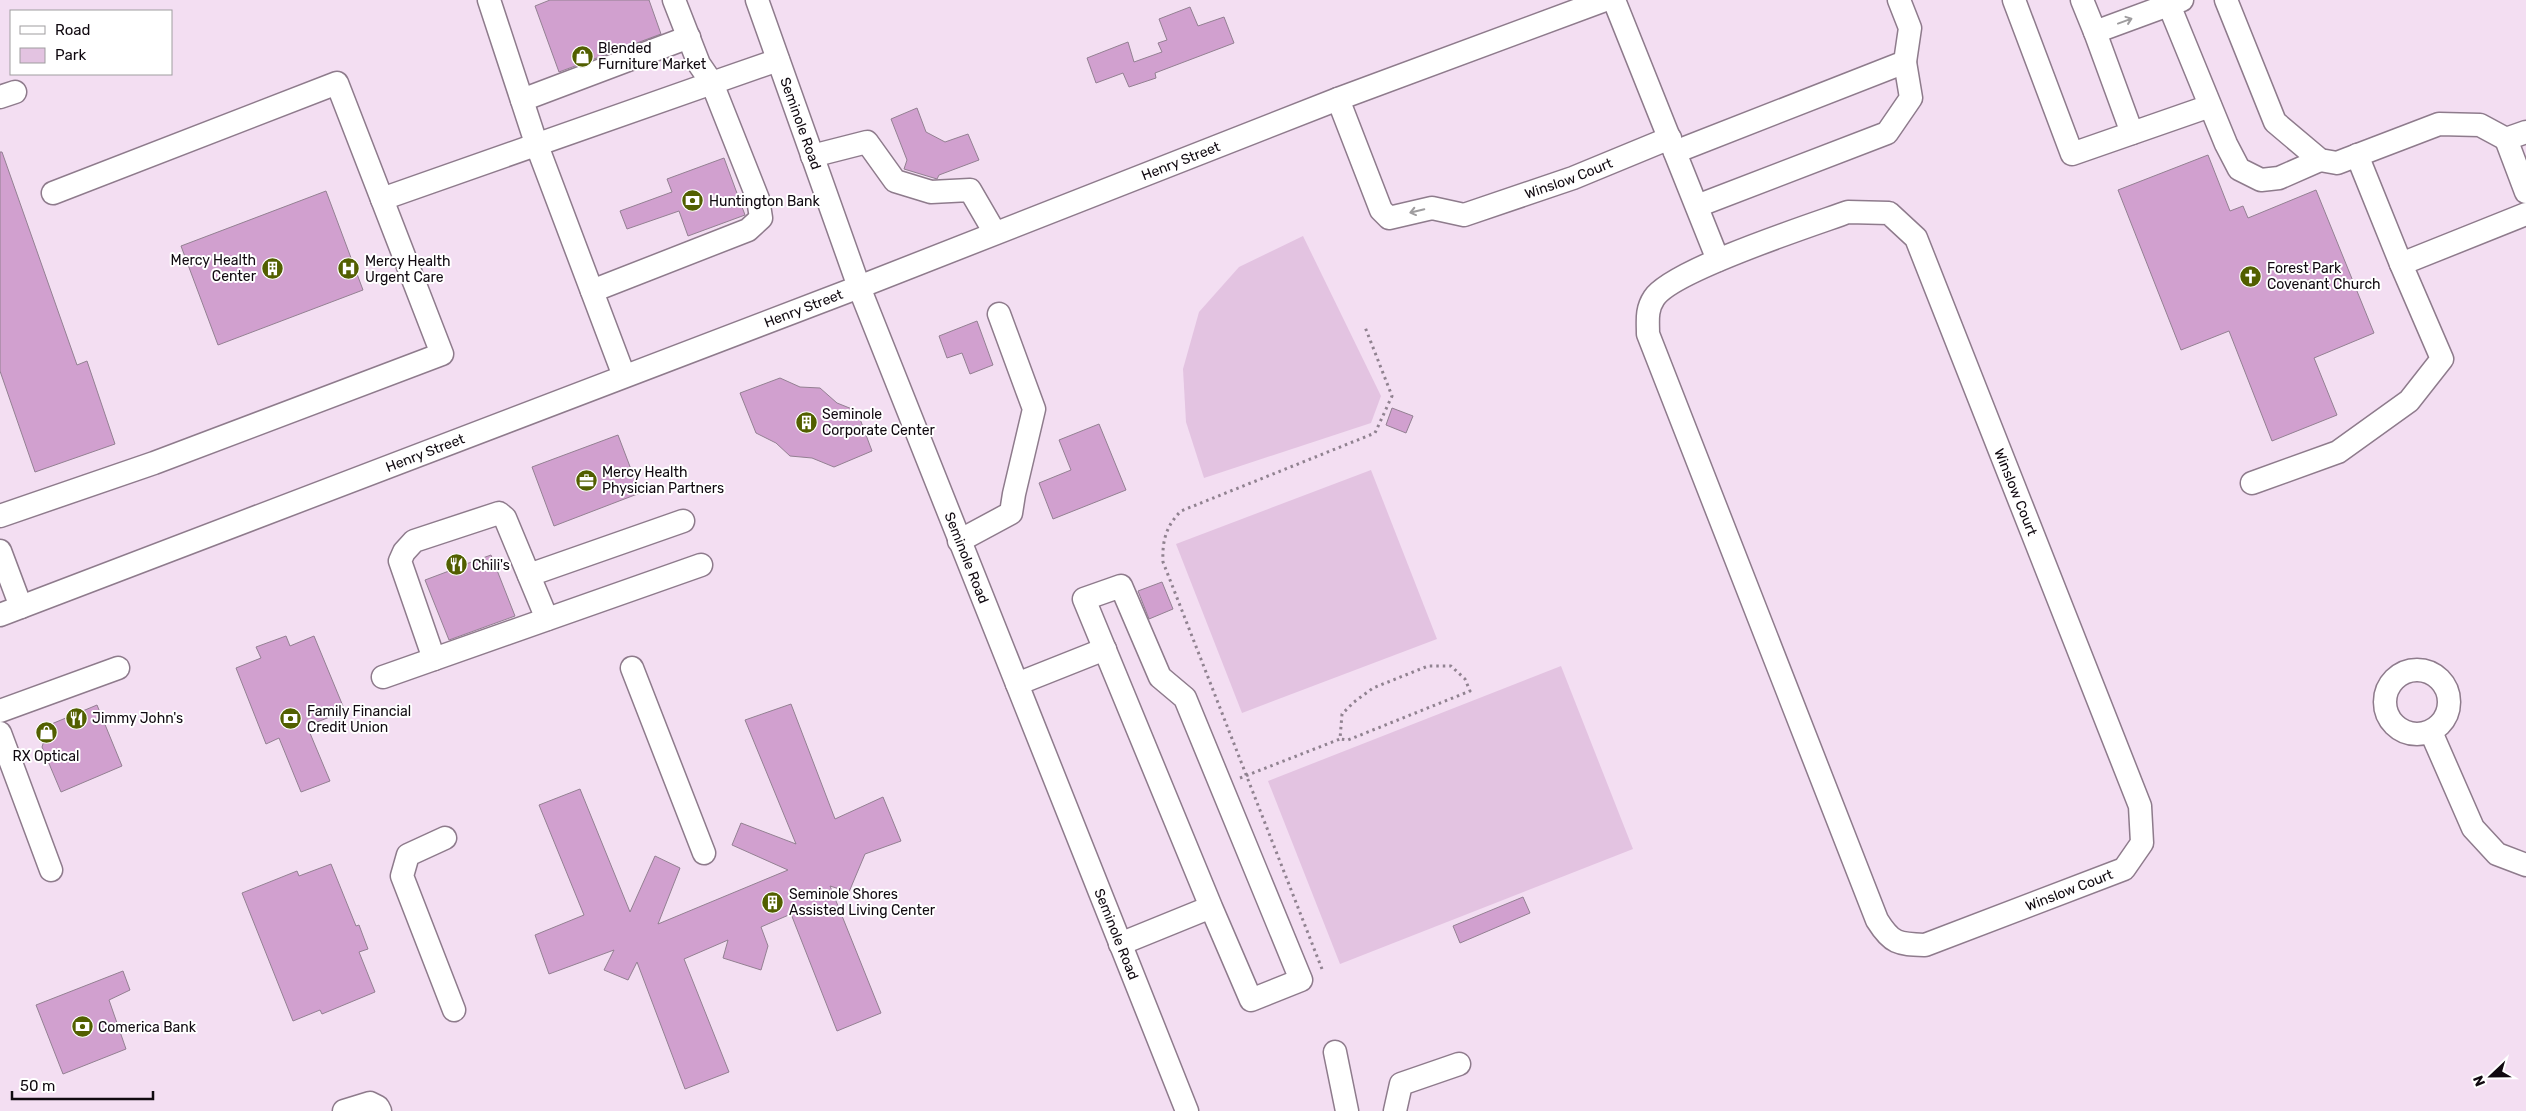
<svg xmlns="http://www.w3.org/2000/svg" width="2526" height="1111" viewBox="0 0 2526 1111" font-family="Rubik,sans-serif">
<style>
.green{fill:#e3c3e1}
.building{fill:#d1a0cf;stroke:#938092}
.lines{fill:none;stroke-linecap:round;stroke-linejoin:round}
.minor-casing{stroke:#8e7b8c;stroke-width:25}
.path{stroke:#908290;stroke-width:3;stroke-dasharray:2.5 4;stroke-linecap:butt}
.minor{stroke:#fff;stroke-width:22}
.oneway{stroke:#9f9d9f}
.labels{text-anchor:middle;stroke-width:4;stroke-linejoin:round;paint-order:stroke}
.poi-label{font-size:14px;fill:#100910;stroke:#fff;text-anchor:start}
.street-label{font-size:14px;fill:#100910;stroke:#fff}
</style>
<rect width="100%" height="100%" fill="#f3def2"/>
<g class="green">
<path d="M 1303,236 L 1381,396 L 1371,423 L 1204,478 L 1186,422 L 1183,369 L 1199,312 L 1239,267 Z"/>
<path d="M 1371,470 L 1437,639 L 1242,713 L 1176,544 Z"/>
<path d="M 1561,666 L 1633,849 L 1340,964 L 1268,781 Z"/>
</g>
<g class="building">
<path d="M 550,0 L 649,0 L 661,34 L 559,72 L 535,6 Z"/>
<path d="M 1190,7 L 1198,26 L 1224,17 L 1234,43 L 1155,73 L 1156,78 L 1129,87 L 1123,73 L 1096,83 L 1087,58 L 1128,42 L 1134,62 L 1162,52 L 1158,43 L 1167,40 L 1159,19 Z"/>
<path d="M 917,108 L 926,132 L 945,142 L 968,134 L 979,160 L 939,175 L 937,179 L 904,169 L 907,160 L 891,119 Z"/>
<path d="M 0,152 L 2,152 L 77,365 L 87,361 L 115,444 L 35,472 L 0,371 Z"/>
<path d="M 2208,155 L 2230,211 L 2243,206 L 2248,218 L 2316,190 L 2374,333 L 2314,358 L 2337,415 L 2272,441 L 2229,331 L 2181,350 L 2118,190 Z"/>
<path d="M 724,158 L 745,215 L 688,236 L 679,211 L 627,229 L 620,211 L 672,192 L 667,179 Z"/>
<path d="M 326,191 L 363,290 L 218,345 L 181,246 Z"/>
<path d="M 977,321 L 993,365 L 970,374 L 962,353 L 947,358 L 939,336 Z"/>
<path d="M 780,378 L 800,387 L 820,388 L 837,403 L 857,411 L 872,451 L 834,467 L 812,458 L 790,456 L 776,443 L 756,433 L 740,393 Z"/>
<path d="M 1392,408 L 1413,416 L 1406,433 L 1386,425 Z"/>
<path d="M 1099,424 L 1126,490 L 1053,519 L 1039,483 L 1071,470 L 1059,440 Z"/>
<path d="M 618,435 L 640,493 L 554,526 L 532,467 Z"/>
<path d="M 491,555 L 515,616 L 449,640 L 425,580 L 449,571 L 446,564 L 463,557 L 466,564 Z"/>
<path d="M 1162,582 L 1173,609 L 1149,619 L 1138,591 Z"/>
<path d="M 286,636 L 290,646 L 314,636 L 345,711 L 307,726 L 330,781 L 301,792 L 279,738 L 266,744 L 236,668 L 261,658 L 256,647 Z"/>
<path d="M 791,704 L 835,819 L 883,797 L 901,841 L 865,854 L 849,892 L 830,886 L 881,1013 L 837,1031 L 791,914 L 761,927 L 768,946 L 761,970 L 723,958 L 728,940 L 684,959 L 729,1072 L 685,1089 L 637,962 L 628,980 L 604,970 L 614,950 L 549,974 L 535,935 L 584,915 L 539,805 L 580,789 L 630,912 L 655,856 L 680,868 L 658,924 L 788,870 L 732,845 L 741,823 L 796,844 L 745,720 Z"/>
<path d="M 97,705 L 122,766 L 61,792 L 42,747 L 49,725 Z"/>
<path d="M 331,864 L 356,926 L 359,925 L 368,949 L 359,952 L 375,992 L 322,1014 L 320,1010 L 293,1021 L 242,893 L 297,871 L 299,876 Z"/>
<path d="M 1523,897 L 1530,913 L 1460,943 L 1453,926 Z"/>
<path d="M 123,971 L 130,990 L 109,1000 L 126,1049 L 63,1074 L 36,1005 Z"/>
</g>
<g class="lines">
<defs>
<g id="minor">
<path d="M 489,0 L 536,143 L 624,376"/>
<path d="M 674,0 L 699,64 L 712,83 L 778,60"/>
<path id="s1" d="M 757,0 L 859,287 L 1187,1111"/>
<path d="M 1614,0 L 1718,260"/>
<path d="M 2014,0 L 2072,154 L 2210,106"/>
<path d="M 2082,0 L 2095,32 L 2182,0"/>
<path d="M 2226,0 L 2275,122 L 2320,160 L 2337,163 L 2439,124 L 2480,125 L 2506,139 L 2526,132"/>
<path d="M 2169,5 L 2226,144 L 2239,169 L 2261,180 L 2279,178 L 2320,160"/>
<path d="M 2095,32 L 2132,133"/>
<path d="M 0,97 L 15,92"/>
<path id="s2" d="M 1338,99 L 1381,210 L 1389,218 L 1432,208 L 1464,215 L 1573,178 L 1670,138"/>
<path d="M 522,100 L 689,37"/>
<path d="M 2506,139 L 2526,192"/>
<path d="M 1675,152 L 1905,62 L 1910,28 L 1899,0"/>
<path d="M 2357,155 L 2401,264"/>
<path d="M 812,156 L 867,142 L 895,181 L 931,192 L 970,190 L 995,233"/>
<path d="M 382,199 L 712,83 L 758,199 L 761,218 L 748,230 L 592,291"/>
<path d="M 1697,206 L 1887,133 L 1911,98 L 1905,62"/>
<path d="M 1848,212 L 1889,213 L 1916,238 L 2140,806 L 2142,843 L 2124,869 L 1925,945 C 1898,944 1892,944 1877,920 L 1648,334 C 1648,321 1646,310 1654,298 C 1672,270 1812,225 1848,212 Z"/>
<path d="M 2252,483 L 2338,452 L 2409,401 L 2442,359 L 2401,264 L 2526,214"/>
<path d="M 0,516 L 154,463 L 442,354 L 337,83 L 53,193"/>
<path d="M 959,541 L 1011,513 L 1014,494 L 1034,409 L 999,314"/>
<path d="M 0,551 L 21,607"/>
<path d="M 529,575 L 683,521"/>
<path id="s3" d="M 0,615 L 859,287 L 1338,99 L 1605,0"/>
<path d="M 434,659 L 400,561 L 404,552 L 414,541 L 499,513 L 505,518 L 547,619"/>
<path d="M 632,668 L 704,853"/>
<circle cx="2417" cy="702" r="32"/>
<path d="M 383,677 L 701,565"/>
<path d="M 1017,684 L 1105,649"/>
<path d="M 0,711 L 118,668"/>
<path d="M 2431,732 L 2473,828 L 2497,854 L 2526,865"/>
<path d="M 0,733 L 51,870"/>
<path d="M 445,838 L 408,855 L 402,876 L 454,1010"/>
<path d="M 1120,944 L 1211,907 L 1251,1000 L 1301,980 L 1185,698 L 1160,677 L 1121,586 L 1084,599 L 1211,907"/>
<path d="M 1335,1052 L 1347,1111"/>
<path d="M 344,1111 L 370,1103 L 378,1107 L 380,1111"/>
<path d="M 1395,1111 L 1401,1084 L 1459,1064"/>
</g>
</defs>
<use href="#minor" class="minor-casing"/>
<g class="path">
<path d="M 1240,778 L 1340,739 L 1342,714 L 1354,702 L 1373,688 L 1428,666 L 1451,666 L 1465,679 L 1470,691 L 1348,740 L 1340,739"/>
<path d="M 1322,969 L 1163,562 C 1162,541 1166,526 1181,511 L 1375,433 L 1392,396 L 1365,327"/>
</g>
<use href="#minor" class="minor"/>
</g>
<defs><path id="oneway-shaft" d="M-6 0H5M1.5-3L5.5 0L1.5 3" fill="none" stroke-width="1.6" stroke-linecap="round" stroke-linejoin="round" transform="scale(1.25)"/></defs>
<g class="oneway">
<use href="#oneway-shaft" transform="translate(2125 21) rotate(-20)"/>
<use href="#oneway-shaft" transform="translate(1417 211) rotate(167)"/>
</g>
<defs>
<symbol id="shop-disc" viewBox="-11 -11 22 22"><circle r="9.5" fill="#525f00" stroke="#fff"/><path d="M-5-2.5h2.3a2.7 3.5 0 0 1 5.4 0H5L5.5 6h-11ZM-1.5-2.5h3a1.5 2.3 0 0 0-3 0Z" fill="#fff"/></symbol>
<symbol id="bank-disc" viewBox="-11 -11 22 22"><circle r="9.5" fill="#525f00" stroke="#fff"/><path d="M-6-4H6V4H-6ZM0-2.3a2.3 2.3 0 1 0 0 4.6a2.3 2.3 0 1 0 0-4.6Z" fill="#fff"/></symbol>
<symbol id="building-disc" viewBox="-11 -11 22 22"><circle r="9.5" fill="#525f00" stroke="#fff"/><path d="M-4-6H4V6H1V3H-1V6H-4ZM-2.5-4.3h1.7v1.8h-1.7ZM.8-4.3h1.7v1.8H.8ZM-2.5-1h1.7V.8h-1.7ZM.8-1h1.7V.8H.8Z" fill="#fff"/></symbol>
<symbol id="hospital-disc" viewBox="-11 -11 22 22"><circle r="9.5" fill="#525f00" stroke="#fff"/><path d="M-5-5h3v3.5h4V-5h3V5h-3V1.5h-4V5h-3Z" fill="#fff"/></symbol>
<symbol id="church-disc" viewBox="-11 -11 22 22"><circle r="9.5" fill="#525f00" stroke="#fff"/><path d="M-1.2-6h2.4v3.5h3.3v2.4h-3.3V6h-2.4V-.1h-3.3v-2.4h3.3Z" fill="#fff"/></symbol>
<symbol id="office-disc" viewBox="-11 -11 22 22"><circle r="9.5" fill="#525f00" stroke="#fff"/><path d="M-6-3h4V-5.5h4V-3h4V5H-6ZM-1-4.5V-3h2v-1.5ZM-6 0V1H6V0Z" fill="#fff"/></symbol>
<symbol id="restaurant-disc" viewBox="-11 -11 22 22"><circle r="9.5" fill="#525f00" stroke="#fff"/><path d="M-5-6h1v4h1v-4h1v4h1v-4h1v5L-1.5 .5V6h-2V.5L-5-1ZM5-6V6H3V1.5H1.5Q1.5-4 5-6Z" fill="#fff"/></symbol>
</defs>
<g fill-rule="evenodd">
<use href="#shop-disc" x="570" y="44" width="25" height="25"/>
<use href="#bank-disc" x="680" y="188" width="25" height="25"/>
<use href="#building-disc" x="260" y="256" width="25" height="25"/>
<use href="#hospital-disc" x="336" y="256" width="25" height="25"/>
<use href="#church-disc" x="2238" y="264" width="25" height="25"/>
<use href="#building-disc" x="794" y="410" width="25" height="25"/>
<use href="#office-disc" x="574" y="468" width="25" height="25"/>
<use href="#restaurant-disc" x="444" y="552" width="25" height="25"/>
<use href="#restaurant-disc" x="64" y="706" width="25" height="25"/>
<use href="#bank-disc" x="278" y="706" width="25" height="25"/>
<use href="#shop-disc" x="34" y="720" width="25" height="25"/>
<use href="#building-disc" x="760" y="890" width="25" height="25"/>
<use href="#bank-disc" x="70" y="1014" width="25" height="25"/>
</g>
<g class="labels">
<g class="poi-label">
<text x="598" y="53">Blended<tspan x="598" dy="16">Furniture Market</tspan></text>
<text x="709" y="206">Huntington Bank</text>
<text x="256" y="265" text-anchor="end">Mercy Health<tspan x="256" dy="16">Center</tspan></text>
<text x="365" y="266">Mercy Health<tspan x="365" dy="16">Urgent Care</tspan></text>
<text x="2267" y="273">Forest Park<tspan x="2267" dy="16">Covenant Church</tspan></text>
<text x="822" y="419">Seminole<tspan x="822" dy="16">Corporate Center</tspan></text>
<text x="602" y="477">Mercy Health<tspan x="602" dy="16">Physician Partners</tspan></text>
<text x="472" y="570">Chili's</text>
<text x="307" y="716">Family Financial<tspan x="307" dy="16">Credit Union</tspan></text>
<text x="92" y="723">Jimmy John's</text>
<text x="46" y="761" text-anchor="middle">RX Optical</text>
<text x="789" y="899">Seminole Shores<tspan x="789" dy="16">Assisted Living Center</tspan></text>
<text x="98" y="1032">Comerica Bank</text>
</g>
<g class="street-label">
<text dy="5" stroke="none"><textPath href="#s1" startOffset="131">Seminole Road</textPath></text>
<text dy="5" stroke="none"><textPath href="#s3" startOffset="1265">Henry Street</textPath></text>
<text dy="5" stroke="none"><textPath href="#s2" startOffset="318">Winslow Court</textPath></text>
<text dy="5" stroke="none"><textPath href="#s3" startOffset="860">Henry Street</textPath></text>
<text dy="5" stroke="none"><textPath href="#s3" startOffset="455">Henry Street</textPath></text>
<text transform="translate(2016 492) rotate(68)" y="5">Winslow Court</text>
<text dy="5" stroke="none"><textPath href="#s1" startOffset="596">Seminole Road</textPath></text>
<text transform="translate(2069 890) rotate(-21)" y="5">Winslow Court</text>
<text dy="5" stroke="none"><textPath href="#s1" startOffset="1001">Seminole Road</textPath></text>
</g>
</g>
<rect x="10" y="10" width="162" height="65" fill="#ffffff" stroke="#9f9d9f"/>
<rect x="20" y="26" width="25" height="8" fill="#ffffff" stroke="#9f9d9f"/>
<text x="55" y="35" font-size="15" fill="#100910">Road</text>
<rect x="20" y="48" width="25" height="15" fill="#e3c3e1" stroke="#9f9d9f"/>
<text x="55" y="60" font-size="15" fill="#100910">Park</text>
<g transform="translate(2491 1076) rotate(248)" stroke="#ffffff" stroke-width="4" paint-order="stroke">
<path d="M0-4L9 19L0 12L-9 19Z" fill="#100910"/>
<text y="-8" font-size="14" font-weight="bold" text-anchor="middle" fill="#100910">N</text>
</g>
<path d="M12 1091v8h141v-8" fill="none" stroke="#100910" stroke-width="2.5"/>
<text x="20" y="1091" font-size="15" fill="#100910" stroke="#ffffff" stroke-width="4" paint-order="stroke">50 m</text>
</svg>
